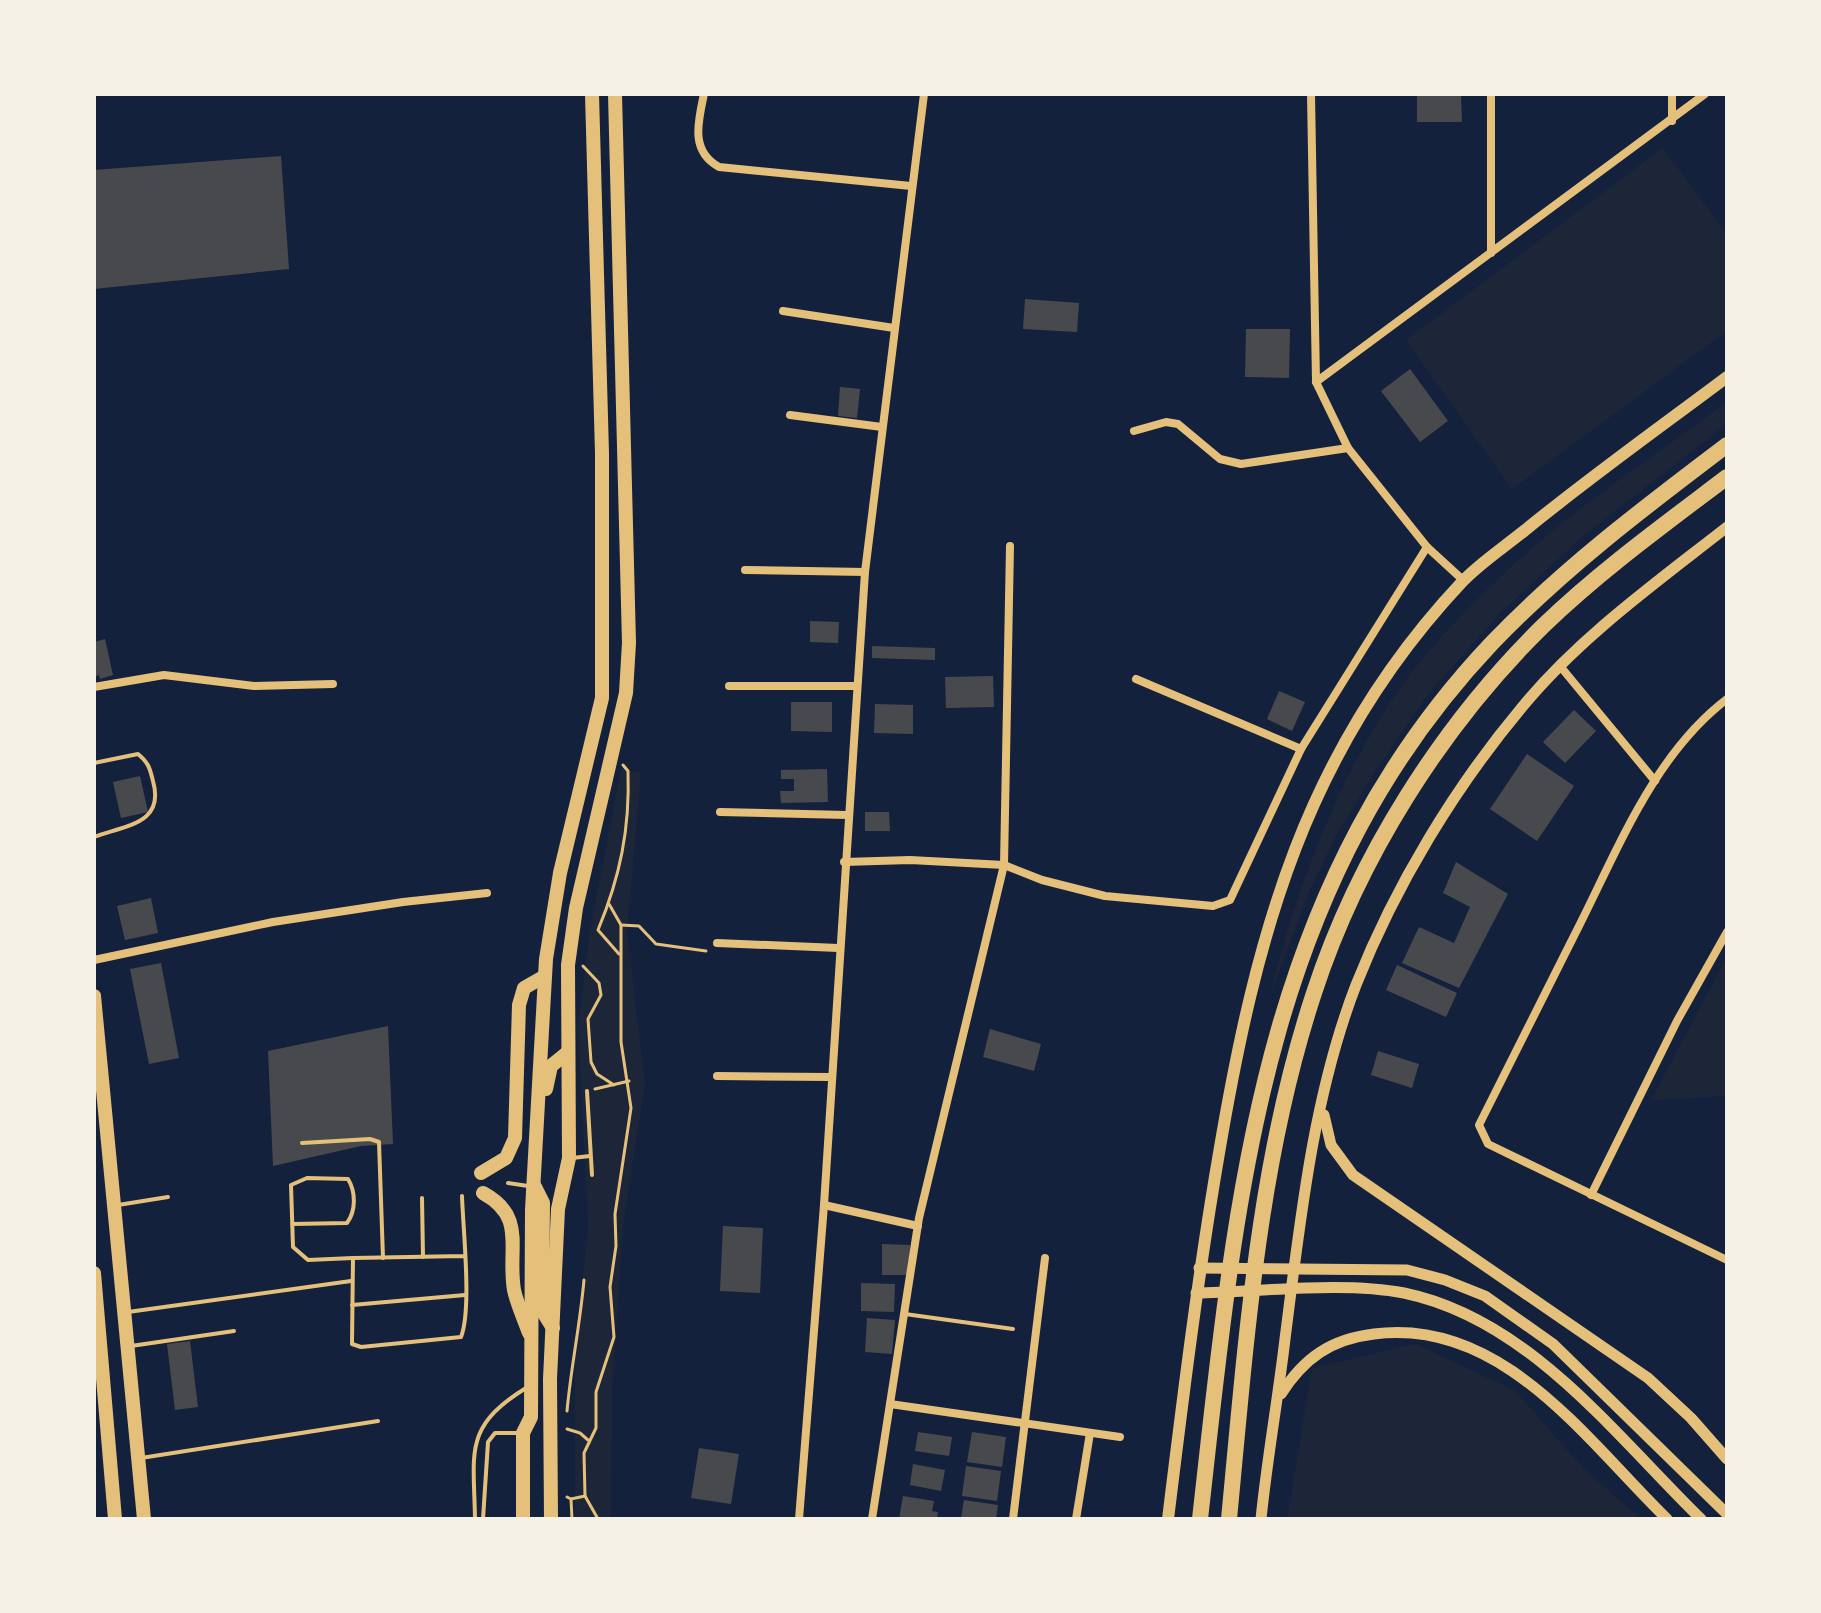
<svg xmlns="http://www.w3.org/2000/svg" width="1821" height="1613" viewBox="0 0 1821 1613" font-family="'Crimson Pro',serif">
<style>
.green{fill:#1d2539}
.building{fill:#48494c}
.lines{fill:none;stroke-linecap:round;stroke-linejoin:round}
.path{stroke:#e5c07b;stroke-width:3}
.service{stroke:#e5c07b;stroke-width:4}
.minor{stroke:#e5c07b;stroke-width:8}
.tertiary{stroke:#e5c07b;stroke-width:11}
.secondary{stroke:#e5c07b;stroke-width:12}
.primary{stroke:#e5c07b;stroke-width:14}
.motorway{stroke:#e5c07b;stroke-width:16}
</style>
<rect width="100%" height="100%" fill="#14213d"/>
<g class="green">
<path d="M 1663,148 L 1727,235 L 1727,331 L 1512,489 L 1406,340 Z"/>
<path d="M 1727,402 L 1727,424 L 1582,537 L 1501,612 L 1429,693 L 1374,773 L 1335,838 L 1308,894 L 1269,1000 C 1295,892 1338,775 1403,684 C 1433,642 1473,603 1510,568 C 1573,508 1657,455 1727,402 Z"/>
<path d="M 621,769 L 641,773 L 627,932 L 645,1083 L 623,1226 L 612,1395 L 611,1519 L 575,1519 L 575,1354 L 588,1228 L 578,1025 L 589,935 Z"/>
<path d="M 1727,957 L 1727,1096 L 1651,1100 Z"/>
<path d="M 1415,1344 L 1514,1390 L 1584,1469 L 1641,1519 L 1287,1519 L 1312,1368 Z"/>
</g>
<g class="building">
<path d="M 1417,94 L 1461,94 L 1462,122 L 1417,122 Z"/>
<path d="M 281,156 L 289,269 L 94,289 L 94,170 Z"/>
<path d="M 1025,299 L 1079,303 L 1077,332 L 1023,329 Z"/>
<path d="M 1246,329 L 1290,329 L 1289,378 L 1245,377 Z"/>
<path d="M 1410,369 L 1448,421 L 1420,442 L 1381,391 Z"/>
<path d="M 840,387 L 860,389 L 857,418 L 838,416 Z"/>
<path d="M 810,621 L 839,622 L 838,643 L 810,642 Z"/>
<path d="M 105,639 L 113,675 L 100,679 L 99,675 L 94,677 L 94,642 Z"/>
<path d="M 872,646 L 935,648 L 935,660 L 872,658 Z"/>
<path d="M 993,676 L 994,707 L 946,708 L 945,677 Z"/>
<path d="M 1279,691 L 1305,702 L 1292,731 L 1267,719 Z"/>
<path d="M 791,702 L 832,702 L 832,732 L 791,731 Z"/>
<path d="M 875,704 L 913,705 L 913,734 L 874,733 Z"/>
<path d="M 1574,710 L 1596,731 L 1565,763 L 1543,742 Z"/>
<path d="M 1527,754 L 1574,786 L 1537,841 L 1490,809 Z"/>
<path d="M 827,769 L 828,802 L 781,803 L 780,791 L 794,791 L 794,779 L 781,779 L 781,770 Z"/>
<path d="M 140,776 L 148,812 L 121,818 L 113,782 Z"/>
<path d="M 865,812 L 889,812 L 890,831 L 865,831 Z"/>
<path d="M 1456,862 L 1508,894 L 1459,988 L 1402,963 L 1419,927 L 1454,943 L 1470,907 L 1443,893 Z"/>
<path d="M 151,898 L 158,933 L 125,940 L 117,906 Z"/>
<path d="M 161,963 L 179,1058 L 149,1064 L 130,969 Z"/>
<path d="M 1397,965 L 1457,993 L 1446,1017 L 1386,990 Z"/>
<path d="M 388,1026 L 393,1144 L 361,1146 L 273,1166 L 268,1051 Z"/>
<path d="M 990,1029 L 1041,1044 L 1034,1071 L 983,1057 Z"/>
<path d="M 1378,1051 L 1419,1064 L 1412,1088 L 1371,1075 Z"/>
<path d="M 723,1226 L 763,1228 L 760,1293 L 720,1291 Z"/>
<path d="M 882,1244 L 910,1245 L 909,1275 L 882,1275 Z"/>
<path d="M 861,1283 L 895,1284 L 894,1312 L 861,1311 Z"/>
<path d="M 867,1318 L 895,1320 L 892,1354 L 865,1352 Z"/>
<path d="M 190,1341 L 198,1407 L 175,1410 L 167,1344 Z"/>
<path d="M 918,1432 L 952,1437 L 949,1456 L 915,1451 Z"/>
<path d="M 972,1432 L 1006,1437 L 1002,1467 L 967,1462 Z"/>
<path d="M 699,1448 L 739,1454 L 731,1504 L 691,1498 Z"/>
<path d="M 913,1464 L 945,1470 L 941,1491 L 910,1485 Z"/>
<path d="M 966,1466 L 1001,1471 L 997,1501 L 962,1496 Z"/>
<path d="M 903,1496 L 934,1501 L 932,1511 L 938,1512 L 937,1519 L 899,1519 Z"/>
<path d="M 964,1500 L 998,1505 L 996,1519 L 961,1519 Z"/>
</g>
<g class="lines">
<g class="path">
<path d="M 621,925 L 639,926 L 656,944 L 706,951"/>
<path d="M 619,954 L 598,930 C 620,877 630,829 628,771 L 623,765"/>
<path d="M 583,966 L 599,983 L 601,995 L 588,1019 L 591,1062 L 597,1074 L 614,1085"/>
<path d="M 595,1089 L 629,1081"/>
<path d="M 567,1411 C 571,1367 580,1325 584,1280"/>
<path d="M 567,1429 L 580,1433 L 588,1440"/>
<path d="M 567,1497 L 571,1499 L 572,1519"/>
<path d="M 571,1499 L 585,1496"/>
<path d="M 598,1519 L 585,1496 L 584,1453 L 596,1428 L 596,1392 L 614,1337 L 610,1287 L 616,1246 L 615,1214 L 631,1108 L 621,1042 L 621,925 L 609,904"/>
</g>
<g class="service">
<path d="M 94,763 L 138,754 C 149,763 150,769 153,781 C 165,824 126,825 94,837"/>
<path d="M 587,1091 L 592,1175"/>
<path d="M 302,1143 L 370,1139 L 379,1142 L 383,1258"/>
<path d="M 572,1158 L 590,1156"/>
<path d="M 508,1183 L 528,1186"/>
<path d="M 462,1196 C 463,1229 472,1309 461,1337 L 361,1347 L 352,1344 L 353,1258 L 464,1256"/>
<path d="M 422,1198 L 423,1257"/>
<path d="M 118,1205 L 168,1197"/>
<path d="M 292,1224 L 347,1223 C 356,1211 356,1192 348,1179 L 307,1178 L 291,1185 L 293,1247 L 308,1260 L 353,1258"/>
<path d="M 352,1305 L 465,1295"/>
<path d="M 128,1312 L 351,1281"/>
<path d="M 905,1314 L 1013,1329"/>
<path d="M 131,1346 L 234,1331"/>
<path d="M 141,1458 L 378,1421"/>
<path d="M 475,1519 C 474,1452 463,1427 526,1388"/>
<path d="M 483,1519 L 488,1442 L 495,1433 L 519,1433"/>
</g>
<g class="minor">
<path d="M 704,94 C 698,122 690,151 719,167 L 911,186"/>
<path d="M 1311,94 L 1316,382 L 1348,448 L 1427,547 L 1463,580"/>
<path d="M 1491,94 L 1491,253"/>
<path d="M 1672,94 L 1672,121"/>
<path d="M 783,311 L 894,328"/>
<path d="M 1316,382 L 1705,94"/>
<path d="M 790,415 L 882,427"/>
<path d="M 1134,431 L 1166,422 L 1178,424 L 1220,459 L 1241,464 L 1348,448"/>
<path d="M 745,570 L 865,572"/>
<path d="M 1560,666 L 1655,781"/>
<path d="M 1136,679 L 1301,749"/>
<path d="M 729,686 L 856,686"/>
<path d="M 94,687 L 164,675 L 254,686 L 333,684"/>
<path d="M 1727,699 C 1656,753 1620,844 1581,922 C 1547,990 1513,1057 1479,1125 L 1488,1144 L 1727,1260"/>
<path d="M 720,812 L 847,815"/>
<path d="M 844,862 L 910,860 L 1004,865 L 1042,880 L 1105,896 L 1213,906 L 1230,900 L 1301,749 L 1427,547"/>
<path d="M 717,943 L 838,948"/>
<path d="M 94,960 L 273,922 L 403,902 L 487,893"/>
<path d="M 717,1076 L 830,1077"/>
<path d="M 1591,1195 L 1677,1021 L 1727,932"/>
<path d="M 824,1205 L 918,1226"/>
<path d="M 890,1404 L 1120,1437"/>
<path d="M 799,1519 L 824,1205 L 865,572 L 924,94"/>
<path d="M 872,1519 L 919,1218 L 1004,865 L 1010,546"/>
<path d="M 1013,1519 L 1045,1258"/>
<path d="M 1076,1519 L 1090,1433"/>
</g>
<g class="tertiary">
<path d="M 1324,1115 L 1331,1145 L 1353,1175 L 1648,1378 L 1691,1418 L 1727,1459"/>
<path d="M 1199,1268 L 1407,1270 L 1445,1280 L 1485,1296 L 1553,1344 L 1727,1514"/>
<path d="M 1196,1293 C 1259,1292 1343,1281 1404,1293 C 1529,1319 1614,1434 1701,1519"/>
<path d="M 1281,1394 C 1304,1358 1331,1339 1374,1334 C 1502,1317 1586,1440 1667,1519"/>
<path d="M 1261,1519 C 1267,1459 1278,1399 1285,1339 C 1300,1222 1313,1096 1356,985 C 1395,886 1455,787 1523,706 C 1580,637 1657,582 1727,527"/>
</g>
<path class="secondary" d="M 1168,1519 C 1183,1397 1198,1275 1219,1153 C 1256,935 1305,749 1462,582 C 1480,563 1503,548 1524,531 C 1590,477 1659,428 1727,377"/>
<g class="primary">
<path d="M 94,996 L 144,1519"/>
<path d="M 546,1089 L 551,1066 L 567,1053"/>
<path d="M 481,1173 L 506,1158 L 515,1138 L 519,1005 L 524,988 L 545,976"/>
<path d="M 535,1187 L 543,1203 L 542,1299 L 543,1312 L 553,1328"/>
<path d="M 483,1193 C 527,1217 507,1248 514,1290 C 517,1304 524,1319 529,1333"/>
<path d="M 94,1273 L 115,1519"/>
<path d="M 523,1519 L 523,1433 L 531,1417 L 532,1210 L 546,959 L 560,873 L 602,698 L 602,453 L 592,94"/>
<path d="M 551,1519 L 550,1379 L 558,1209 L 569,1158 L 568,965 L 576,908 L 626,693 L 629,643 L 615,94"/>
</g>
<g class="motorway">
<path d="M 1200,1519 C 1236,1200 1259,889 1492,643 C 1564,568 1645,507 1727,445"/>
<path d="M 1229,1519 C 1246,1343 1258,1162 1314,993 C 1358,858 1442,725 1543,626 C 1600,571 1665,524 1727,477"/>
</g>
</g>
<rect width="1821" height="1613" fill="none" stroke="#f6f1e7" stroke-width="192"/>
</svg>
